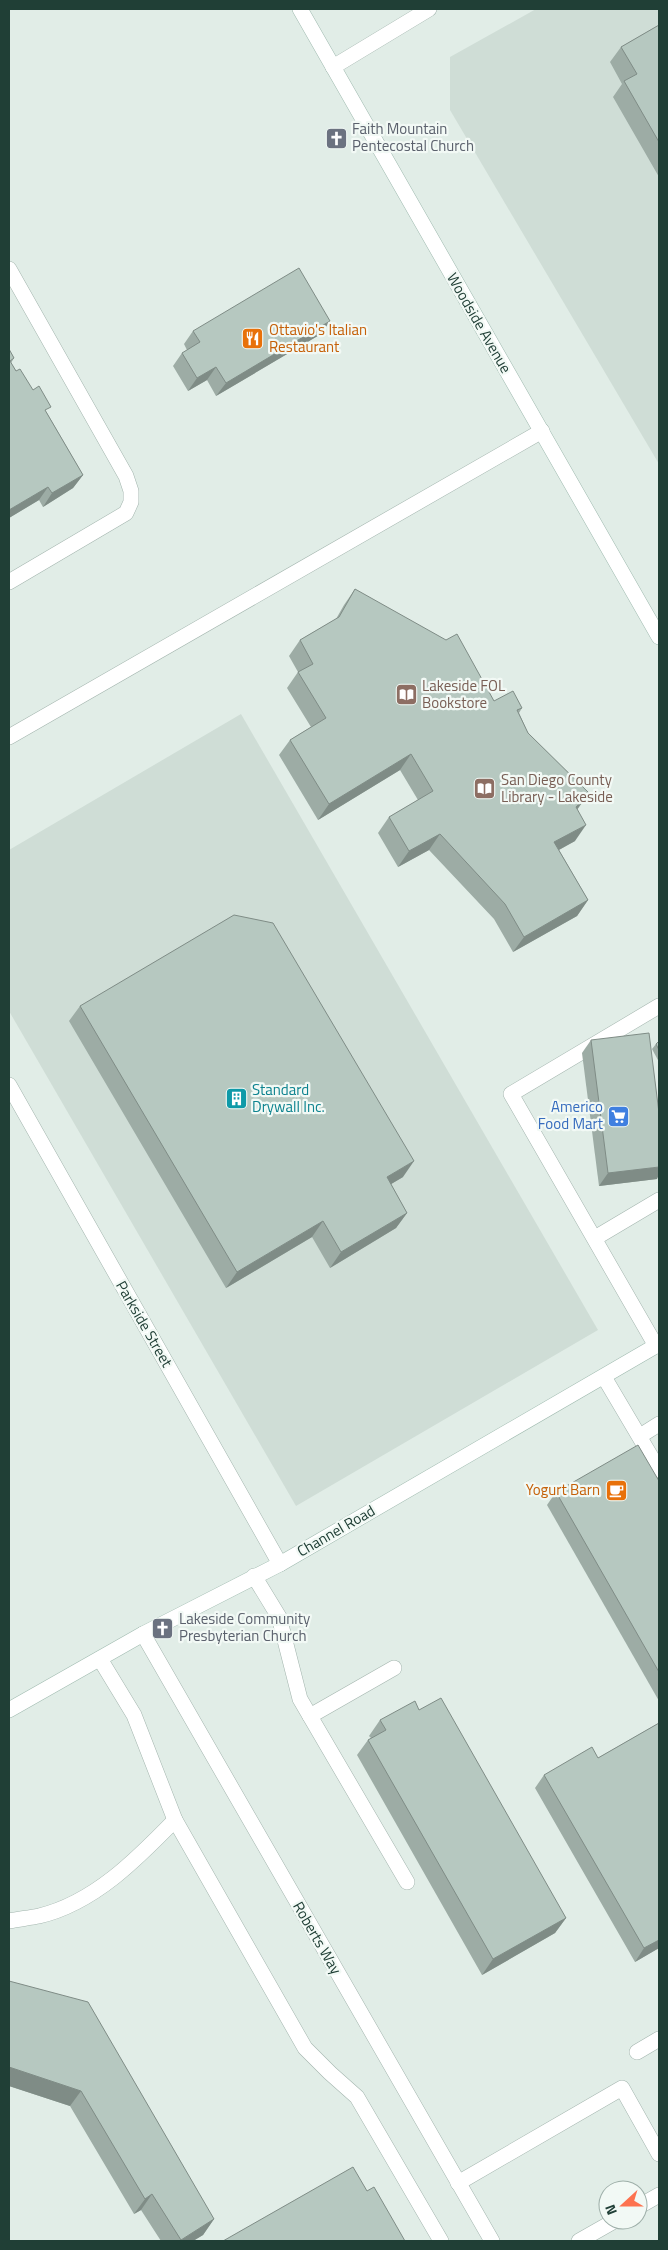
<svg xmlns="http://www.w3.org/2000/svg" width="668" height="2250" viewBox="0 0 668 2250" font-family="'Titillium Web',sans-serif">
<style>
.built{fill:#cfddd6}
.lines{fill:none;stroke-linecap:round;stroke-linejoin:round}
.service-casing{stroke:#a3b5ae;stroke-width:16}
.minor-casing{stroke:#a3b5ae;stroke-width:16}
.tertiary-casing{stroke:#a3b5ae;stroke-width:16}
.secondary-casing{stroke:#9fbaaf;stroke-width:16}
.service{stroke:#fff;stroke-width:15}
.minor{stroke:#fff;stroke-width:15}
.tertiary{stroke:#fff;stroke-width:15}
.secondary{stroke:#fff;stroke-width:15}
.wall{fill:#9daca5}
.shaded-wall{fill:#7f8c86}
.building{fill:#b6c8c0;stroke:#7f8c86}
.labels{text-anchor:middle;stroke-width:4.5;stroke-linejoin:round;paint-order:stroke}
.worship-label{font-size:15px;fill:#5b616d;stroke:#f2f9f5;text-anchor:start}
.street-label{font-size:15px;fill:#203f36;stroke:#f2f9f5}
.food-label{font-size:15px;fill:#c56008;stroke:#f2f9f5;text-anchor:start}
.education-label{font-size:15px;fill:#785e54;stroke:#f2f9f5;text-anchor:start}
.culture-label{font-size:15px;fill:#0d838f;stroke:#f2f9f5;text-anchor:start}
.shop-label{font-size:15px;fill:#366cbe;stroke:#f2f9f5;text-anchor:end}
</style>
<rect width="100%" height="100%" fill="#e1ede7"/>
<g class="built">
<path d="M 536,9 L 659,9 L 659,464 L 450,110 L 450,57 Z"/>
<path d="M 241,714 L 598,1330 L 296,1506 L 9,1011 L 9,850 Z"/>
</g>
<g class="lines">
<defs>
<g id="service">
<path d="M 9,269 L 126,476 L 131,491 L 131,502 L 126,513 L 9,582"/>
<path d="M 9,737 L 542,431"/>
<path d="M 595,1238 L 659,1200"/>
<path d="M 656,1346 L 511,1094 L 659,1006"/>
<path d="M 604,1377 L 659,1470"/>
<path d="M 640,1436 L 659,1424"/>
<path d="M 254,1576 L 279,1617 L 300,1699 L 407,1882"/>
<path d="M 100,1659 L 134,1715 L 175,1820"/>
<path d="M 310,1716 L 394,1668"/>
<path d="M 9,1921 C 19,1919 29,1918 39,1916 C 94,1903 137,1859 175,1820 L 305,2048 L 330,2073 L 357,2097 L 441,2241"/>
<path d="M 637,2052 L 659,2039"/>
<path d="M 458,2183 L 622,2088 L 659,2154"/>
<path d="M 638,2207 L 659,2195"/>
<path d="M 579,2241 L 616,2220"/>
</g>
<path id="minor" d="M 143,1634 L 492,2241"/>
<g id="tertiary">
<path d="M 333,67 L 429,9"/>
<path d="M 9,1085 L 280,1564"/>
</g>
<g id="secondary">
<path d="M 300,9 L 659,637"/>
<path d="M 9,1710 L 143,1634 L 280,1564 L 659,1344"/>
</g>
</defs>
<use href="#service" class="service-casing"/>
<use href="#minor" class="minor-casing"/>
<use href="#tertiary" class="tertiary-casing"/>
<use href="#secondary" class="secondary-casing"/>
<use href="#service" class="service"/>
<use href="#minor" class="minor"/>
<use href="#tertiary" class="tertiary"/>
<use href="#secondary" class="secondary"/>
</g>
<g class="wall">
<path d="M 659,25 L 659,177 L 613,97 L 622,84 L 610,62 L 621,47 Z"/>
<path d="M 193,331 L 321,334 L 216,396 L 207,380 L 188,391 L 173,366 L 182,353 L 187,350 L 184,344 Z"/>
<path d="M 9,349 L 14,358 L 11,363 L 16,371 L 47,413 L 83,475 L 73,488 L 43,507 L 39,500 L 9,518 Z"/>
<path d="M 355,589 L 494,701 L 522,708 L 519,713 L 528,733 L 589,793 L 577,810 L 575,841 L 559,850 L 588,900 L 577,916 L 513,952 L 494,919 L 429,850 L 398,867 L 378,833 L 389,817 L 418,800 L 400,770 L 318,820 L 279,755 L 290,740 L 311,727 L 287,688 L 298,672 L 289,656 L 300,640 L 336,619 L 344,605 Z"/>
<path d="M 80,1006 L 403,1177 L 391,1184 L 407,1213 L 396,1228 L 330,1268 L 312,1237 L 226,1288 L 69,1021 Z"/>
<path d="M 591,1040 L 657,1179 L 599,1186 L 582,1053 Z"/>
<path d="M 659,1041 L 659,1062 L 652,1049 L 656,1044 Z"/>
<path d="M 659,1481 L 659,1701 L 547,1505 L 556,1492 Z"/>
<path d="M 419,1710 L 566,1918 L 555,1933 L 482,1975 L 357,1755 L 368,1740 L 371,1738 L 369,1736 L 380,1720 Z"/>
<path d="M 659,1723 L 659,1948 L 635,1962 L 535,1788 L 544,1775 L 598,1758 Z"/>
<path d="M 9,1981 L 214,2219 L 203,2235 L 193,2241 L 161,2241 L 141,2210 L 134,2214 L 70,2106 L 9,2086 Z"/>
</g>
<g class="shaded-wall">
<path d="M 330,321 L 321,334 L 216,396 L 226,383 Z"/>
<path d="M 216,367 L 207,380 L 188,391 L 197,378 Z"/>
<path d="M 83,475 L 73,488 L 43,507 L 52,493 Z"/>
<path d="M 48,487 L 39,500 L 9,518 L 9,510 Z"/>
<path d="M 411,754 L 400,770 L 318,820 L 329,804 Z"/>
<path d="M 589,793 L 578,808 L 565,823 L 576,807 Z"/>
<path d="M 586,825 L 575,841 L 544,858 L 554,842 Z"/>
<path d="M 440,834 L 429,850 L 398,867 L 409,851 Z"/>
<path d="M 588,900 L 577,916 L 513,952 L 524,937 Z"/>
<path d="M 414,1161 L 403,1177 L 376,1193 L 387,1177 Z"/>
<path d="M 659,1167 L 659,1175 L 657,1179 L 599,1186 L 608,1173 Z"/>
<path d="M 407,1213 L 396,1228 L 330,1268 L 341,1252 Z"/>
<path d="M 323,1221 L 312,1237 L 226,1288 L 237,1272 Z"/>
<path d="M 566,1918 L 555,1933 L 482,1975 L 493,1959 Z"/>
<path d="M 659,1940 L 659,1948 L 635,1962 L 644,1948 Z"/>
<path d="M 9,2067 L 81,2091 L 70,2106 L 9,2086 Z"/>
<path d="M 152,2194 L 141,2210 L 134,2214 L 145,2199 Z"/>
<path d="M 214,2219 L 203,2235 L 193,2241 L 180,2241 Z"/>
</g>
<g class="building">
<path d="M 659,25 L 659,142 L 624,81 L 637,74 L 621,47 Z"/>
<path d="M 299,268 L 330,321 L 226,383 L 216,367 L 197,378 L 182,353 L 200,342 L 193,331 Z"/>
<path d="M 9,349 L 14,358 L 10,361 L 16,371 L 20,369 L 33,390 L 39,386 L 51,407 L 45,410 L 83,475 L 52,493 L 48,487 L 9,510 Z"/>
<path d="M 355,589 L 446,640 L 457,634 L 494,701 L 513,691 L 522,708 L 517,710 L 528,733 L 589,793 L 576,807 L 586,825 L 554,842 L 588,900 L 524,937 L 505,904 L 440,834 L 409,851 L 389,817 L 433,791 L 411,754 L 329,804 L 290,740 L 326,718 L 298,672 L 313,664 L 300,640 L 339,617 Z"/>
<path d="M 234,915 L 273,923 L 414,1161 L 387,1177 L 407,1213 L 341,1252 L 323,1221 L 237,1272 L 80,1006 Z"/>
<path d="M 649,1033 L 659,1113 L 659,1167 L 608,1173 L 591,1040 Z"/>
<path d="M 659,1041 L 659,1050 L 656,1044 Z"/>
<path d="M 638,1445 L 659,1481 L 659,1672 L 556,1492 Z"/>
<path d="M 441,1698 L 566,1918 L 493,1959 L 368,1740 L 386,1730 L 380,1720 L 415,1701 L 419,1710 Z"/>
<path d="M 659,1723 L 659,1940 L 644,1948 L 544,1775 L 592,1747 L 598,1758 Z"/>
<path d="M 9,1981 L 88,2002 L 214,2219 L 181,2240 L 152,2194 L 145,2199 L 81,2091 L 9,2067 Z"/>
<path d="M 353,2167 L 367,2191 L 374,2187 L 405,2241 L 223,2241 Z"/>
</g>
<defs>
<symbol id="church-square" viewBox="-11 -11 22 22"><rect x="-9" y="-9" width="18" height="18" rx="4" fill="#6b7280" stroke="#f2f9f5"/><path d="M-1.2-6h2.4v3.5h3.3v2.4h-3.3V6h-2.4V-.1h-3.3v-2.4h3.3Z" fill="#fff"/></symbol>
<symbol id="restaurant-square" viewBox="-11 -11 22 22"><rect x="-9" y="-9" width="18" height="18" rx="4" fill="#e8710a" stroke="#f2f9f5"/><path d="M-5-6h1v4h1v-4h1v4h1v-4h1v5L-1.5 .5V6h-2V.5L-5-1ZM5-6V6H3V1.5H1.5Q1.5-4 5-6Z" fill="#fff"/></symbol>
<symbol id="library-square" viewBox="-11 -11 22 22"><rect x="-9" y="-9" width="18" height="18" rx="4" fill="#8d6e63" stroke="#f2f9f5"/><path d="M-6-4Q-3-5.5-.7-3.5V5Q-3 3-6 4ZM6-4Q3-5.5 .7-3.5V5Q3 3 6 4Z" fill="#fff"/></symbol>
<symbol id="building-square" viewBox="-11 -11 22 22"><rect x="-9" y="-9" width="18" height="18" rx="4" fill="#0f9aa8" stroke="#f2f9f5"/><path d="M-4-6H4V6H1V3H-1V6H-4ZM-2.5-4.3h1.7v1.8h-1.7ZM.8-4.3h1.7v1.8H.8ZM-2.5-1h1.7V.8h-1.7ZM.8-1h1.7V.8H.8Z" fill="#fff"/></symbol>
<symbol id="supermarket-square" viewBox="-11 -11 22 22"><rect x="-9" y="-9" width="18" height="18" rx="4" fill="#3f7fe0" stroke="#f2f9f5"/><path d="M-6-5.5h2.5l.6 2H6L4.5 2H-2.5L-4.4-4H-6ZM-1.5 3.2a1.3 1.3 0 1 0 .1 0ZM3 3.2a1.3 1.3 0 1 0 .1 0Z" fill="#fff"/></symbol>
<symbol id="cafe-square" viewBox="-11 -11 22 22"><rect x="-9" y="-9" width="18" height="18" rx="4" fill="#e8710a" stroke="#f2f9f5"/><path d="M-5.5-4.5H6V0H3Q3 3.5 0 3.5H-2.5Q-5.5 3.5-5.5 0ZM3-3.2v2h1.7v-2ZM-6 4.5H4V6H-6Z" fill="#fff"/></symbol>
</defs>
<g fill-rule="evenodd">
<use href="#church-square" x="324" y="126" width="25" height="25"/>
<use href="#restaurant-square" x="240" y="326" width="25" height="25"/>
<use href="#library-square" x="394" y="682" width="25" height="25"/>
<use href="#library-square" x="472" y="776" width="25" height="25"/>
<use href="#building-square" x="224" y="1086" width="25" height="25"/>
<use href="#supermarket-square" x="606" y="1104" width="25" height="25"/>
<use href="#cafe-square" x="604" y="1478" width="25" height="25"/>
<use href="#church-square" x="150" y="1616" width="25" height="25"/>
</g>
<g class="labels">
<g class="worship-label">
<text x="352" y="134">Faith Mountain<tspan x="352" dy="17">Pentecostal Church</tspan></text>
<text x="179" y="1624">Lakeside Community<tspan x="179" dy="17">Presbyterian Church</tspan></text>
</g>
<g class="street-label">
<text transform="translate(479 323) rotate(60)" y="5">Woodside Avenue</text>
<text transform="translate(144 1324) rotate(60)" y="5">Parkside Street</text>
<text transform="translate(336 1531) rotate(-30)" y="5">Channel Road</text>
<text transform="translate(317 1938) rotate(60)" y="5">Roberts Way</text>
</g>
<g class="food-label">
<text x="269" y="335">Ottavio's Italian<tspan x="269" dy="17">Restaurant</tspan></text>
<text x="600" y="1495" text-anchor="end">Yogurt Barn</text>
</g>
<g class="education-label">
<text x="422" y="691">Lakeside FOL<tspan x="422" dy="17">Bookstore</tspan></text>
<text x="501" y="785">San Diego County<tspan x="501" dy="17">Library - Lakeside</tspan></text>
</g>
<g class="culture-label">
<text x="252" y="1095">Standard<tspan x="252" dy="17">Drywall Inc.</tspan></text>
</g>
<g class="shop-label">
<text x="603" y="1112">Americo<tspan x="603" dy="17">Food Mart</tspan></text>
</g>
</g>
<rect width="668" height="2250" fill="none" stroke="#203f36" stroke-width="20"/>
<g transform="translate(623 2205) rotate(249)"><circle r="24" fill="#f2f9f5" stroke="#9eafa9"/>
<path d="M0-4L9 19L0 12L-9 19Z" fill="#fd724f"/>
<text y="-8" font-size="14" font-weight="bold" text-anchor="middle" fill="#203f36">N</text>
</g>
</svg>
